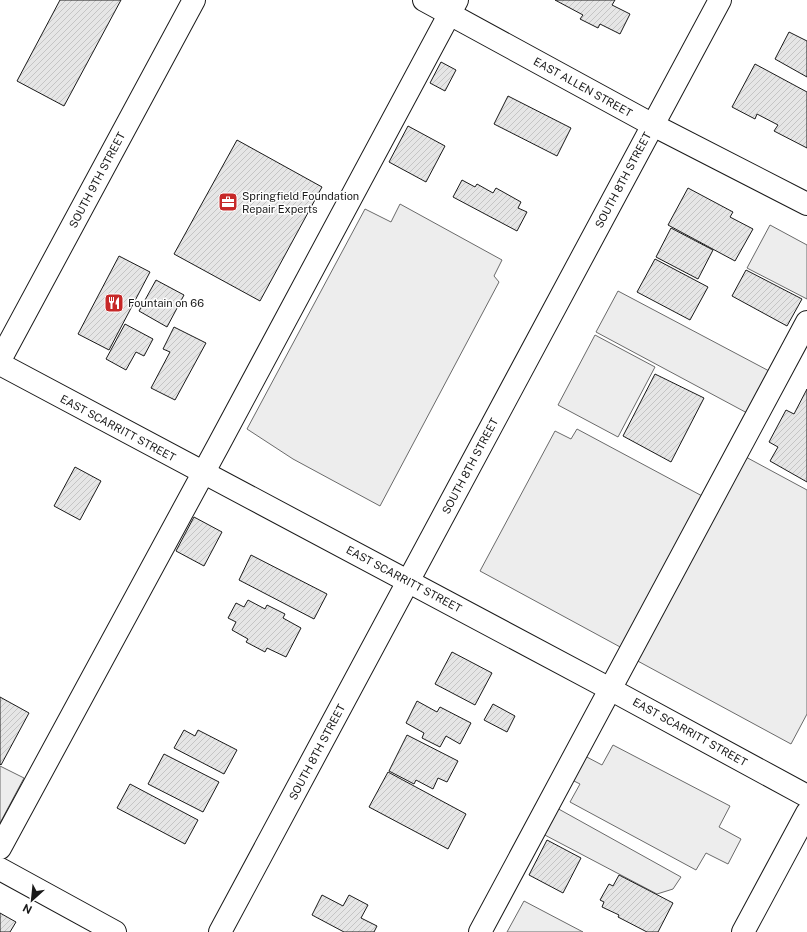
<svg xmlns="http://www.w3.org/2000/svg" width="807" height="932" viewBox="0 0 807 932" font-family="'Public Sans',sans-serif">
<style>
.parking{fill:#ededed;stroke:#6a6a6a}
.building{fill:url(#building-hatch);stroke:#1a1a1a}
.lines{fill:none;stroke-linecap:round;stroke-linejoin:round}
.minor-casing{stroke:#1a1a1a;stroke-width:24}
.minor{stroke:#fff;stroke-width:22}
.labels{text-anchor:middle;stroke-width:3;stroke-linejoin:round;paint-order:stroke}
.street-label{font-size:11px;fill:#1a1a1a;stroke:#fff}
.poi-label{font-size:11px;fill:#1a1a1a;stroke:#fff;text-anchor:start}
</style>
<defs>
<pattern id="building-hatch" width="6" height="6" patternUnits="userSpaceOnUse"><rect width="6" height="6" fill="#e6e6e6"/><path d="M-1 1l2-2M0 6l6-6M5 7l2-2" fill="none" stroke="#c5c5c5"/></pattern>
</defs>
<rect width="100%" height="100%" fill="#fff"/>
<g class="parking">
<path d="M 400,204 L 502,260 L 494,276 L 499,282 L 380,506 L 293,459 L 247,429 L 365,209 L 391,222 Z"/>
<path d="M 770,225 L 807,245 L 807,299 L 747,268 Z"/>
<path d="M 618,291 L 771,372 L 749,414 L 596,332 Z"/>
<path d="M 595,335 L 655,367 L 618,437 L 558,405 Z"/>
<path d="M 577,429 L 704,497 L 622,648 L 480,571 L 555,431 L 571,439 Z"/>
<path d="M 744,456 L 807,490 L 807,714 L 791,744 L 634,659 Z"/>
<path d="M 613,745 L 730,806 L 719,827 L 741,839 L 728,864 L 706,853 L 696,870 L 570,802 L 580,784 L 570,779 L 583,755 L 602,765 Z"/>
<path d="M 0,766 L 24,778 L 0,823 Z"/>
<path d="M 555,807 L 681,877 L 673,889 L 657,894 L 541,833 Z"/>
<path d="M 524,901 L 583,932 L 507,932 Z"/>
</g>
<g class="building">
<path d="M 60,0 L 121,0 L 64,106 L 17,81 Z"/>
<path d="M 555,0 L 615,0 L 612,5 L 630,14 L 620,34 L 600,24 L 598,28 L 580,19 L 583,15 Z"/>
<path d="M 789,32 L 807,41 L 807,77 L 775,59 Z"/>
<path d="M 441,62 L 456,70 L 445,91 L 430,83 Z"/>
<path d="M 755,64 L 807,92 L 807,148 L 774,131 L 778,125 L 757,114 L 755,119 L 732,107 Z"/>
<path d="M 508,96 L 571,128 L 557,156 L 494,124 Z"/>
<path d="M 408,126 L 445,146 L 426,182 L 389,162 Z"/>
<path d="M 237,140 L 322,187 L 260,301 L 174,254 Z"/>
<path d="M 462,180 L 475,187 L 477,184 L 493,193 L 496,188 L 521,202 L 518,208 L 527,212 L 517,231 L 453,197 Z"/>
<path d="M 688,188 L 733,212 L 730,217 L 753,229 L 735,261 L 668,225 Z"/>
<path d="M 671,228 L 713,250 L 698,279 L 656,257 Z"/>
<path d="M 119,256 L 150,272 L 109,350 L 78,334 Z"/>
<path d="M 655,259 L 708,287 L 690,320 L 637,292 Z"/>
<path d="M 746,270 L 802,299 L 787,326 L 732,296 Z"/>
<path d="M 156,280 L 184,295 L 167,327 L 139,311 Z"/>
<path d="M 125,324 L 153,339 L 144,356 L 136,352 L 126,370 L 106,359 Z"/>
<path d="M 174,327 L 206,343 L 175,400 L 151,388 L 170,352 L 163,349 Z"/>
<path d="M 655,374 L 704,398 L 671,462 L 623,436 Z"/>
<path d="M 807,389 L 807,482 L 770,461 L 778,447 L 769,442 L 786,410 L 794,414 Z"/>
<path d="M 75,467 L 101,481 L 80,520 L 54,506 Z"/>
<path d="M 194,517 L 222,532 L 204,566 L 176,551 Z"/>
<path d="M 251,555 L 327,594 L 314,619 L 239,580 Z"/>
<path d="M 248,600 L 265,609 L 267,605 L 285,614 L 283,618 L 301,628 L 286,657 L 267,648 L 265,652 L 246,642 L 248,639 L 232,630 L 236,622 L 228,618 L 236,603 L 244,607 Z"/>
<path d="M 452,652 L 492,673 L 475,705 L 435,684 Z"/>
<path d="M 0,697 L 29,713 L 1,765 L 0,764 Z"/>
<path d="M 417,701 L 437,712 L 440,707 L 471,723 L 460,744 L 446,736 L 440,747 L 422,738 L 424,733 L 406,723 Z"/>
<path d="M 493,704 L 515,716 L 507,732 L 484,720 Z"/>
<path d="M 184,730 L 195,736 L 198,730 L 237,750 L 224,774 L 174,748 Z"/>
<path d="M 407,735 L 458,761 L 447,782 L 438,778 L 433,789 L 416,780 L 414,784 L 389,771 Z"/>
<path d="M 164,754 L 219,782 L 203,812 L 148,784 Z"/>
<path d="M 388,772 L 466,814 L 448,849 L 369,807 Z"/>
<path d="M 130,784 L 198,820 L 185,844 L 117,808 Z"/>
<path d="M 547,840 L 581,858 L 563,893 L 529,875 Z"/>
<path d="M 619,875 L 673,903 L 658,932 L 647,932 L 618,917 L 619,915 L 602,907 L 604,902 L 600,900 L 609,884 L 613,886 Z"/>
<path d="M 322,895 L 343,906 L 349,895 L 368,905 L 361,918 L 377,926 L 374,932 L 344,932 L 312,915 Z"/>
<path d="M 0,913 L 16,922 L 10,932 L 0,932 Z"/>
</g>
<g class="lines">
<defs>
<g id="minor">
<path d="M 424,0 L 653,125 L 807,204"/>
<path d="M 0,360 L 194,0"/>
<path d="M 0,364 L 610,689 L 807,796"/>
<path d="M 0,848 L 219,444 L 457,0"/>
<path d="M 0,869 L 115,932"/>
<path d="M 220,932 L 720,0"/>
<path d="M 480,932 L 807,322"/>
<path d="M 743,932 L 807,813"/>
</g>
</defs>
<use href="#minor" class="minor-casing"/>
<use href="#minor" class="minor"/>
</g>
<defs>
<symbol id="office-square" viewBox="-11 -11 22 22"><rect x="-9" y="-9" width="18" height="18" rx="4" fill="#c62828" stroke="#fff"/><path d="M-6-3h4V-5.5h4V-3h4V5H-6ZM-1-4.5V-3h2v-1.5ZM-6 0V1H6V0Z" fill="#fff"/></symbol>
<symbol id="restaurant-square" viewBox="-11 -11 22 22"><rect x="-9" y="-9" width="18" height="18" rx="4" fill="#c62828" stroke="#fff"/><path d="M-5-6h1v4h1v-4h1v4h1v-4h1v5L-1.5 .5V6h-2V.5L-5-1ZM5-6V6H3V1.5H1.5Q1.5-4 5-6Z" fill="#fff"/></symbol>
</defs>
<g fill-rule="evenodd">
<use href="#office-square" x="217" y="191" width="22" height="22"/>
<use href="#restaurant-square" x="103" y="292" width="22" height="22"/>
</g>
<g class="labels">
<g class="street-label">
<text transform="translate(583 87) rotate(29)" y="4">EAST ALLEN STREET</text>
<text transform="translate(97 180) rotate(-62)" y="4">SOUTH 9TH STREET</text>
<text transform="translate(623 180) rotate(-62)" y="4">SOUTH 8TH STREET</text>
<text transform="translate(118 428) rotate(28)" y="4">EAST SCARRITT STREET</text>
<text transform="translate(470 466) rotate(-62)" y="4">SOUTH 8TH STREET</text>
<text transform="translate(404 579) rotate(28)" y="4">EAST SCARRITT STREET</text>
<text transform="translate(690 732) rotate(29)" y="4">EAST SCARRITT STREET</text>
<text transform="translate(317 752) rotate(-62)" y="4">SOUTH 8TH STREET</text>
</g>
<g class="poi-label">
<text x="242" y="200">Springfield Foundation<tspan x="242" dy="13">Repair Experts</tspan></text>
<text x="128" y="307">Fountain on 66</text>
</g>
</g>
<g transform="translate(32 900) rotate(207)" stroke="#ffffff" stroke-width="3" paint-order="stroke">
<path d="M0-3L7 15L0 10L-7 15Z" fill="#1a1a1a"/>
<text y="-6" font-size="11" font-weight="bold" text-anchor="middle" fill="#1a1a1a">N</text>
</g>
</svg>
